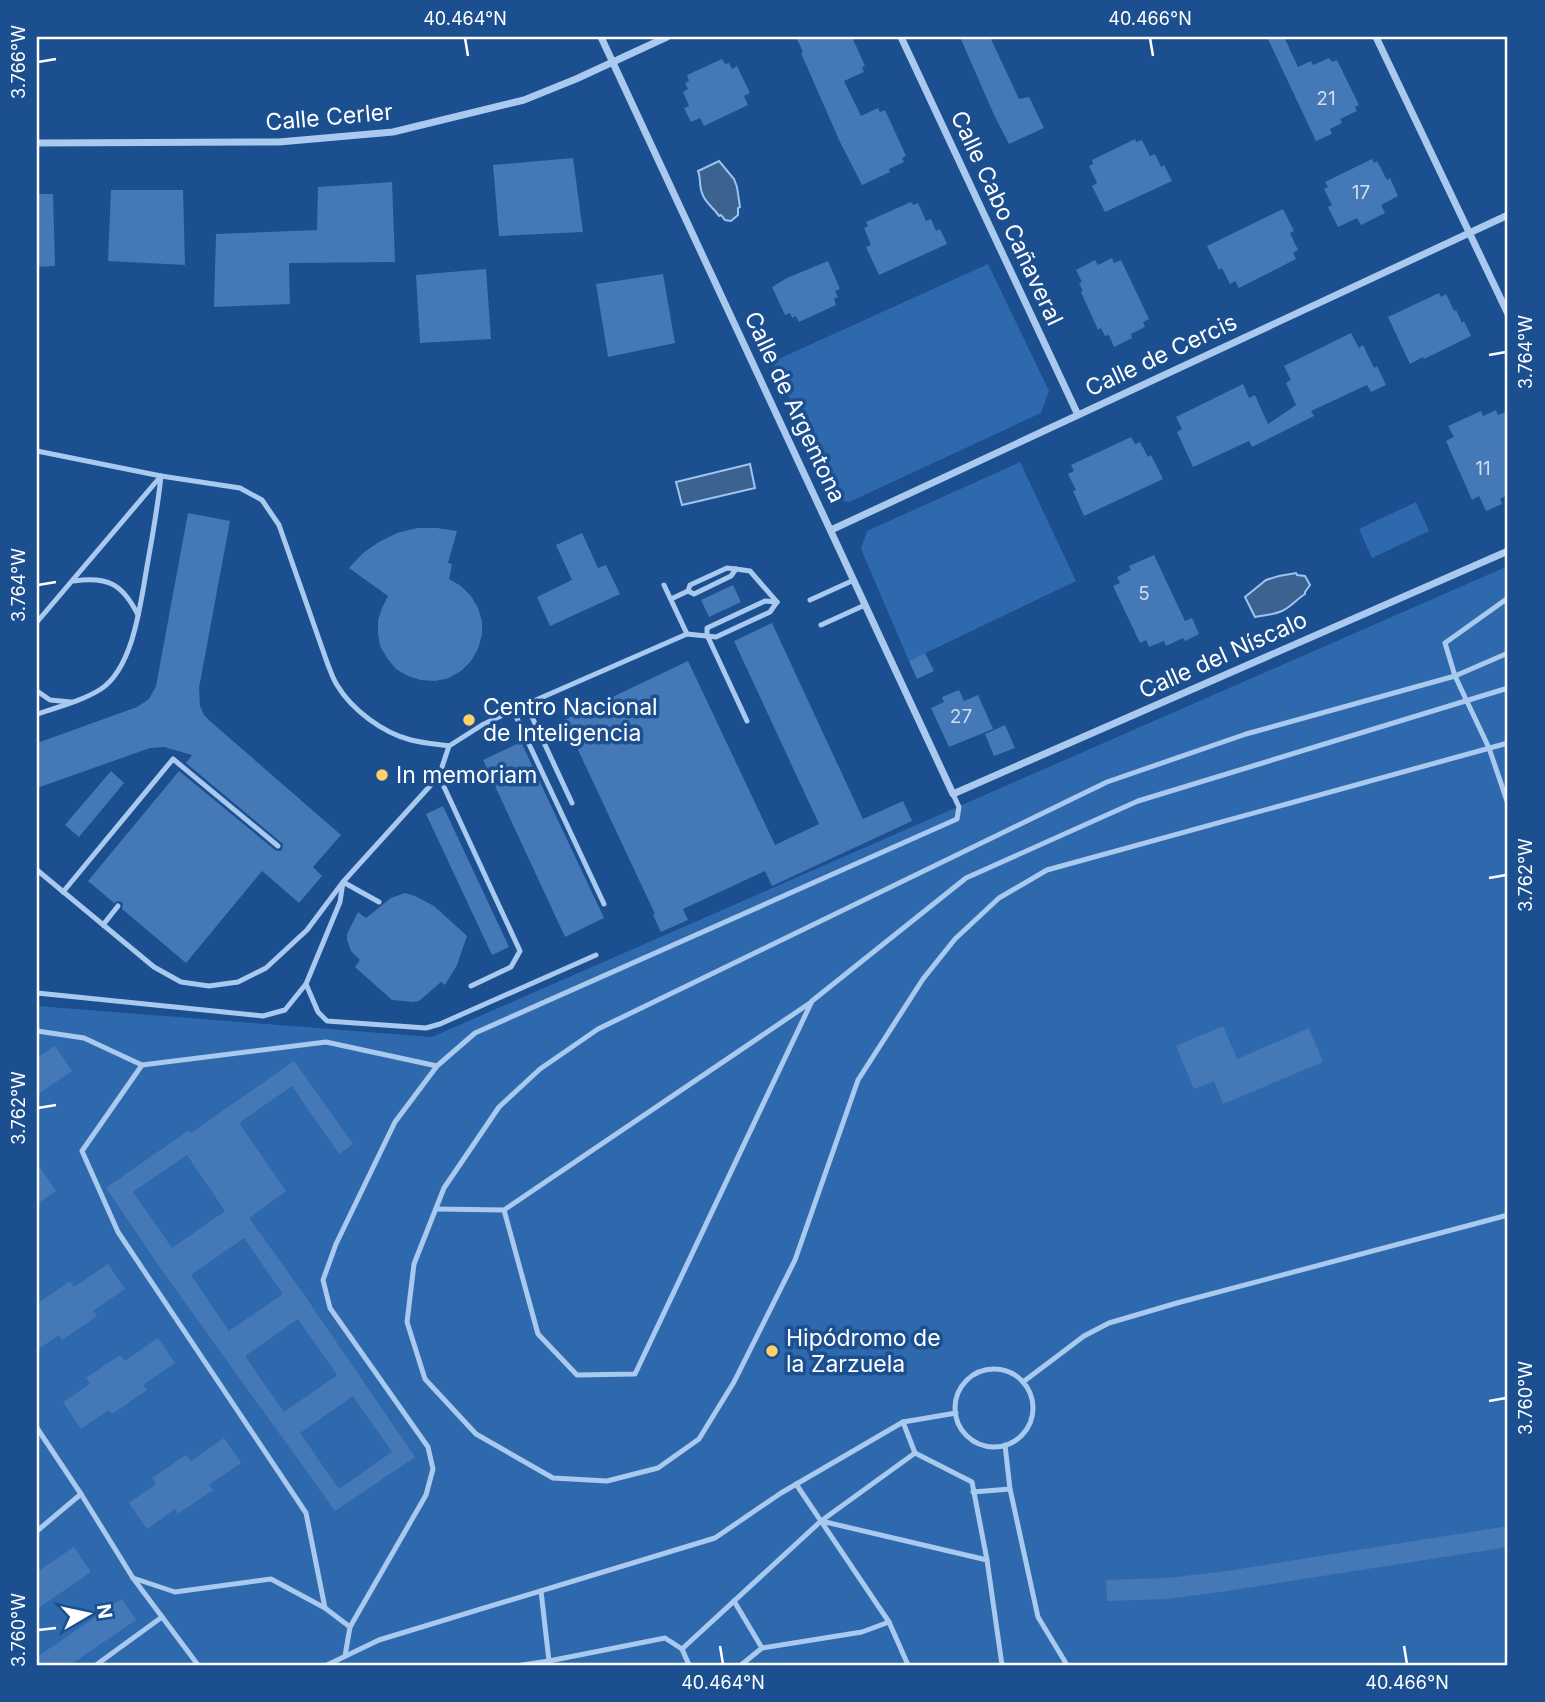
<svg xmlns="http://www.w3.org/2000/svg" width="1545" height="1702" viewBox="0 0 1545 1702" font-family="Inter,sans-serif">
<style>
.green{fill:#2e69ad}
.water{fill:#3c6290;stroke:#9cc4f0;stroke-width:2}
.building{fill:#4478b7;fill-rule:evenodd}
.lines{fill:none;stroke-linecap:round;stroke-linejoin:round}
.service{stroke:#a9c9ee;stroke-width:5}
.minor{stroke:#a9c9ee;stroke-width:7}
.ticks{fill:none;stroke:#fff;stroke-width:2.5}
.poi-dot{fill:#ffd166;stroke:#1b4f8f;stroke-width:2.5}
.labels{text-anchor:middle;stroke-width:7;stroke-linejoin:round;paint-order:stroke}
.number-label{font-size:19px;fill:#d0dded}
.street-label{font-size:23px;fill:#fff;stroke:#1b4f8f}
.poi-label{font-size:23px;fill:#fff;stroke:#1b4f8f;text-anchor:start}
.neatline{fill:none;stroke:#fff;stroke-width:2.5}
.ticks-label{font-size:18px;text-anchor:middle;fill:#fff}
</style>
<rect width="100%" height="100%" fill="#1b4f8f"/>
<g class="green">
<path d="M 988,264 L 1049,391 L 1041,413 L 849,502 L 838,500 L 772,362 Z"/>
<path d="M 1020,462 L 1076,581 L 909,661 L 861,549 L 867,531 Z"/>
<path d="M 1416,502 L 1429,531 L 1372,558 L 1359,529 Z"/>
<path d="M 1508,566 L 1508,1665 L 37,1665 L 37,1006 L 432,1037 Z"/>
</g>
<g class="water">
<path d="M 719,161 L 734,179 L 737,187 L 740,207 L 738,208 L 738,215 L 731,221 L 725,220 L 721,215 L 719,216 C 714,208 705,203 702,193 C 699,186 701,178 698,171 Z"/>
<path d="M 750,464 L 755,488 L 682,505 L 676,482 Z"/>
<path d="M 1296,573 L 1297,575 L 1305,576 L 1310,585 L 1305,592 L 1305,594 C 1297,599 1291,607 1282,611 C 1273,615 1264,615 1255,617 L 1245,597 L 1266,580 L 1279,576 Z"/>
</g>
<g class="building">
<path d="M 796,37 L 852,37 L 865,66 L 862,67 L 864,72 L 844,81 L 861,116 L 878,108 L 880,112 L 885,110 L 906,156 L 902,158 L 904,162 L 889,169 L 890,172 L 862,185 L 840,142 L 801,53 L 803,52 Z"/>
<path d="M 960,37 L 990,37 L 1019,99 L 1029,97 L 1044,128 L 1009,144 L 995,117 Z"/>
<path d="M 1273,37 L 1284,37 L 1298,67 L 1311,61 L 1313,65 L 1329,58 L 1332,62 L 1337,60 L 1359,105 L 1355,107 L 1357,111 L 1340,119 L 1342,123 L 1330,129 L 1332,134 L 1316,141 L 1268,39 Z"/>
<path d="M 722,59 L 725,64 L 729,63 L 732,69 L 737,66 L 750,93 L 744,96 L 748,105 L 704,126 L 700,118 L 691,122 L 684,108 L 689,106 L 683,92 L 688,89 L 685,83 L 689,81 L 687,75 Z"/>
<path d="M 1135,139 L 1136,142 L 1142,140 L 1150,156 L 1155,154 L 1161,167 L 1164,165 L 1172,181 L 1105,212 L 1092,186 L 1097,183 L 1089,166 L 1093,164 L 1092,160 Z"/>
<path d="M 573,158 L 583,232 L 499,236 L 493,165 Z"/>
<path d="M 1372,159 L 1374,163 L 1377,161 L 1387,180 L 1390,178 L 1398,196 L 1381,205 L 1385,213 L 1361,225 L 1357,218 L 1338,227 L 1328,207 L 1332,205 L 1324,189 L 1328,187 L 1325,182 Z"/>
<path d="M 392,182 L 395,262 L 289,263 L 290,304 L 214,307 L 216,234 L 317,230 L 318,187 Z"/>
<path d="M 111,190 L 183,190 L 185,265 L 108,261 Z"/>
<path d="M 37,194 L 53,194 L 55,266 L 37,267 Z"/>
<path d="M 911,202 L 913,205 L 918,203 L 926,221 L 931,219 L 936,231 L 940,229 L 947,244 L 879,275 L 866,247 L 871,245 L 864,228 L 868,226 L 866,222 Z"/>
<path d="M 1283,209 L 1294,231 L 1290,233 L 1298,250 L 1293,253 L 1296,259 L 1239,288 L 1235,281 L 1230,284 L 1222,268 L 1219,270 L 1207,246 Z"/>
<path d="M 1112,258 L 1114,263 L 1121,260 L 1149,319 L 1143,322 L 1145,327 L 1131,334 L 1132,338 L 1114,347 L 1109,335 L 1105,336 L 1101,328 L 1098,330 L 1081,292 L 1083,291 L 1079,283 L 1082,282 L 1076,270 L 1095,260 L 1098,265 Z"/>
<path d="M 828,261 L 840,289 L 835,291 L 838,297 L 834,299 L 836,305 L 799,322 L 796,316 L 792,318 L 790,313 L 785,315 L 772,287 L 787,278 Z"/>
<path d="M 486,269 L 491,339 L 420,343 L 416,275 Z"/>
<path d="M 663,274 L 675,343 L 608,357 L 596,284 Z"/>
<path d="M 1439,293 L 1441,297 L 1446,294 L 1454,311 L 1456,310 L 1462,323 L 1464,321 L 1471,336 L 1424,359 L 1423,357 L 1410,364 L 1388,317 Z"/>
<path d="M 1351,333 L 1359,348 L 1363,345 L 1374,368 L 1377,366 L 1386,385 L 1371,392 L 1367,385 L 1311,411 L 1314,416 L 1252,447 L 1249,441 L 1193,467 L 1177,432 L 1182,429 L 1176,417 L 1243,384 L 1249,398 L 1255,395 L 1268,424 L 1296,405 L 1286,383 L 1291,380 L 1284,366 Z"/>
<path d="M 1496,410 L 1498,415 L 1508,411 L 1508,495 L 1500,499 L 1502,504 L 1486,511 L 1479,496 L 1472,500 L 1446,441 L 1454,437 L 1448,426 L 1481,411 L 1483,416 Z"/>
<path d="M 1131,437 L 1135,444 L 1140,442 L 1148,457 L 1151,455 L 1163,479 L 1084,516 L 1073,491 L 1076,490 L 1068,474 L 1074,471 L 1071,465 Z"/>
<path d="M 188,513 L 230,521 L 199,688 L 200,706 L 204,715 L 211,722 L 341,835 L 313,867 L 322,876 L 299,903 L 262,871 L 186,963 L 122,909 L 123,906 L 122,902 L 118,901 L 114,903 L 88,881 L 179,771 L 275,850 L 278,851 L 282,850 L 283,844 L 186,763 L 192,755 L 164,747 L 150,748 L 37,788 L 37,743 L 137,707 L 149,699 L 156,686 Z"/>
<path d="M 417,528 L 437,528 L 457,531 L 448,563 L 452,564 L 449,579 L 461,586 L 471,596 L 478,608 L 482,621 L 482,635 L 478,649 L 471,661 L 461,671 L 449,678 L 435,681 L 421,680 L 408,676 L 396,669 L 387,658 L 380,646 L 378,633 L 378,620 L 382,608 L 388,596 L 349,568 L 363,553 L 379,542 L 397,533 Z"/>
<path d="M 582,533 L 598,568 L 606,565 L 620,594 L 550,626 L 537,597 L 572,580 L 556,545 Z"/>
<path d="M 1154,555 L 1185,621 L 1192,618 L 1199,634 L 1185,641 L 1183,638 L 1166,646 L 1164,641 L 1149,647 L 1146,640 L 1140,643 L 1113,586 L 1120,583 L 1117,577 L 1131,570 L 1129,566 Z"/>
<path d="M 733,585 L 741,602 L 709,617 L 701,600 Z"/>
<path d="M 772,623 L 863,819 L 903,801 L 912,821 L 772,886 L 765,871 L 683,909 L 688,920 L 661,932 L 653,915 L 655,914 L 564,720 L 688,661 L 775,845 L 819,824 L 734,641 Z"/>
<path d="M 925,653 L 934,671 L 917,679 L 909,661 Z"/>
<path d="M 959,690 L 964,701 L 978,695 L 993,729 L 949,747 L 931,708 L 944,702 L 942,697 Z"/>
<path d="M 1005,725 L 1015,748 L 994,756 L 985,734 Z"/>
<path d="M 521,742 L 604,918 L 565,937 L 483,760 Z"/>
<path d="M 111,771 L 124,783 L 79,837 L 65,825 Z"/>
<path d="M 443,806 L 509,947 L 492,955 L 426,814 Z"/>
<path d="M 405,893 L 415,896 L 434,906 L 467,936 L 457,965 L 445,985 L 441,982 L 419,1001 L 413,1002 L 392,1000 L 355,967 L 360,960 L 351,951 L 347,940 L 347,934 L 358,912 L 366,918 L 391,898 Z"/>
<path d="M 1223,1026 L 1237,1059 L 1309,1028 L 1323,1062 L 1223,1104 L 1214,1081 L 1194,1089 L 1176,1046 Z"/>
<path d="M 55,1046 L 72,1071 L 37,1095 L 37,1058 Z"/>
<path d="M 294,1061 L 353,1144 L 339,1154 L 292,1086 L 239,1123 L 286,1191 L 249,1218 L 305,1296 L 415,1457 L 335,1511 L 161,1269 L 106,1188 L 189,1130 L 191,1133 ZM 187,1155 L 225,1211 L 172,1248 L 133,1192 ZM 244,1238 L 283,1294 L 229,1331 L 191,1275 ZM 298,1319 L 337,1375 L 284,1412 L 245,1356 ZM 353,1396 L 392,1452 L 339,1489 L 300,1433 Z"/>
<path d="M 37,1163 L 56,1191 L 37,1204 Z"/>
<path d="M 108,1264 L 125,1289 L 93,1311 L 97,1316 L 62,1340 L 59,1335 L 37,1350 L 37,1304 L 70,1281 L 74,1287 Z"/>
<path d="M 158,1338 L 175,1363 L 143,1385 L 147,1390 L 112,1414 L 109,1410 L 81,1429 L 63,1402 L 90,1384 L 86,1378 L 120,1355 L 125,1361 Z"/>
<path d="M 224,1438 L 241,1463 L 209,1485 L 213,1490 L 178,1514 L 175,1509 L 147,1529 L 129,1503 L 156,1484 L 152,1478 L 186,1455 L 191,1461 Z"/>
<path d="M 1508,1526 L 1508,1547 L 1227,1591 L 1167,1599 L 1107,1601 L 1106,1580 L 1167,1578 L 1227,1571 Z"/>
<path d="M 74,1547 L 91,1572 L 37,1609 L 37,1572 Z"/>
<path d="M 122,1599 L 136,1620 L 70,1665 L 37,1665 L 37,1657 Z"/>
</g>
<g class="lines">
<g class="service">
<path d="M 37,451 L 161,476 L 240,488 L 262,500 L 279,525 L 328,665 C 331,672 333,679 337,685 C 352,710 383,733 411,740 C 423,743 436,744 449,746"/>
<path d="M 74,581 C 109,576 123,585 138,615"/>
<path d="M 664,585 L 687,634"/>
<path d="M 688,591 L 694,594 L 731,576 L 736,569"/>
<path d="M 1508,598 L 1445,643 L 1455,676 L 1489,748 L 1508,804"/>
<path d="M 671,599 L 688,591 L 690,585 L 727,568 L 736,569 L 750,571 L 777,602"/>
<path d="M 810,600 L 854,580"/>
<path d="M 37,622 L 161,476"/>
<path d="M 821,625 L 865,605"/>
<path d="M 1508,653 L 1455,676 L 1246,734 L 1107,782 L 598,1029 L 540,1069 L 499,1107 L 444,1188 L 414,1264 L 407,1322 L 425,1379 L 476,1434 L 553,1478 L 607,1481 L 658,1468 L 699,1439 L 734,1382 L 795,1260 L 858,1080 L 923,979 L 955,939 L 999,898 L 1047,870 L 1508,743"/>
<path d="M 37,691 L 50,700 L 71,702"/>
<path d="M 526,704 L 572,803"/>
<path d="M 513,710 L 604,904"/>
<path d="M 37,714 C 58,707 82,701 101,689 C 135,666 141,598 148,561 C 153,533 158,505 161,476"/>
<path d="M 747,721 L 707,635 L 707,628 L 765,601 L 777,602"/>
<path d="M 439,776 L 520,951 L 511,967 L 471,986"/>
<path d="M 37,870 L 154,967 L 181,982 L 209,986 L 238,982 L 266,968 L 307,930 L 343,882 L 439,776 L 449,746 L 482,725 L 513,710 L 687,634 L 716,637 L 770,612 L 777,602"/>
<path d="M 63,892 L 173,759 L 278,846"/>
<path d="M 103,925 L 118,906"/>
<path d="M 306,984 L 318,1012 L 327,1021 L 426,1028 L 440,1024 L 596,955"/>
<path d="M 37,993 L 263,1016 L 285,1010 L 306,984 L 340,902 L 343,882 L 379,902"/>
<path d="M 37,1031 L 84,1038 L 142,1065 L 326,1042 L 437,1066"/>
<path d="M 142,1065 L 82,1151 L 118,1232 L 306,1513 L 325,1608"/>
<path d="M 436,1209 L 504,1210 L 538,1334 L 577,1375 L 635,1374 L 812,1001 L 966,878 L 1138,801 L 1508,688"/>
<path d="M 504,1210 L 810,1003"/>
<circle cx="994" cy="1408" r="39"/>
<path d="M 1023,1382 L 1084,1336 L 1109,1323 L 1177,1303 L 1508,1215"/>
<path d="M 903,1422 L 915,1453"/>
<path d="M 37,1428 L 81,1494 L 133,1578 L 175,1592 L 271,1579 L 325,1608 L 350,1627"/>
<path d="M 1005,1445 L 1010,1489 L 1038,1617 L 1067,1665"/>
<path d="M 796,1484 L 889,1622"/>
<path d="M 973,1492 L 1010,1489"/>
<path d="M 821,1521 L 915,1453 L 972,1482 L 987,1560"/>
<path d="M 37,1531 L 81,1494"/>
<path d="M 133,1578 L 198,1665"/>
<path d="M 541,1591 L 549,1661 L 665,1638 L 682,1649 L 689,1665"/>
<path d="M 734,1601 L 762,1648"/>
<path d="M 682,1649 L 821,1521 L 987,1560 L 1002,1665"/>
<path d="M 345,1656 L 350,1627 L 426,1495 L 433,1469 L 428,1447 L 330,1308 L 323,1280 L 336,1244 L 395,1122 L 437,1066 L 475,1033 L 957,819 L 959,807 L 953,794"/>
<path d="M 96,1665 L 162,1617"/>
<path d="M 327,1665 L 379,1640 L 715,1538 L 781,1493 L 903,1422 L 956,1413"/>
<path d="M 522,1665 L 549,1661 L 549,1665"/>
<path d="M 741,1665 L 762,1648 L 862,1632 L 889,1622 L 908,1665"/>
</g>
<g class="minor">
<path d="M 601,37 L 953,794 L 1508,551"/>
<path d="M 901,37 L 1078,415"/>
<path d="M 1376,37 L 1508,314"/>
<path d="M 37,143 L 279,142 L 393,132 L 524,100 L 576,79 L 667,37"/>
<path d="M 831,530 L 1508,215"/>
</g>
</g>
<path class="ticks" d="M 465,38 L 468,56M 1150,38 L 1153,56M 38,62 L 56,59M 1489,355 L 1506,352M 38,585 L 56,582M 1489,878 L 1506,875M 38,1108 L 56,1105M 1489,1401 L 1506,1398M 38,1630 L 56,1628M 720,1646 L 723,1664M 1404,1646 L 1407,1664"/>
<g class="poi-dot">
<circle cx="469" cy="720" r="7"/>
<circle cx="382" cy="775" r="7"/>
<circle cx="772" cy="1351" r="7"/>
</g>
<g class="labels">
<g class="number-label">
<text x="1326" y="105">21</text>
<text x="1361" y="199">17</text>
<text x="1483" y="475">11</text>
<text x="1144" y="600">5</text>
<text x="961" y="723">27</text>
</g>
<g class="street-label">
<text transform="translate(329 117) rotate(-5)" y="8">Calle Cerler</text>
<text transform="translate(1007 218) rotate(65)" y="8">Calle Cabo Cañaveral</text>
<text transform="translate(1161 355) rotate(-25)" y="8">Calle de Cercis</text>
<text transform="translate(795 407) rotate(65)" y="8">Calle de Argentona</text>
<text transform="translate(1223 655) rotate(-24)" y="8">Calle del Níscalo</text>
</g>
<g class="poi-label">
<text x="483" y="715">Centro Nacional<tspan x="483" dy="26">de Inteligencia</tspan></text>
<text x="396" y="783">In memoriam</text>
<text x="786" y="1346">Hipódromo de<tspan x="786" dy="26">la Zarzuela</tspan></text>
</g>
</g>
<rect width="1545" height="1702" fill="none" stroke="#1b4f8f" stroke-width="77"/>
<g transform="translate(88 1614) rotate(81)" stroke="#1b4f8f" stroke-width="5" paint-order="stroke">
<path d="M0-5L12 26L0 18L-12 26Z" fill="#ffffff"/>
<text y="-10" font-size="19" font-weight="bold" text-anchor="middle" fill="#ffffff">N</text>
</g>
<rect x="38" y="38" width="1468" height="1626" class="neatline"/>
<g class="ticks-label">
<text x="465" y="25">40.464°N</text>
<text x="1150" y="25">40.466°N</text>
<text transform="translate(19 62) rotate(-90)" y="6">3.766°W</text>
<text transform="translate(1526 352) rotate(-90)" y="6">3.764°W</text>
<text transform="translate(19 585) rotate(-90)" y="6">3.764°W</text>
<text transform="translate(1526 875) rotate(-90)" y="6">3.762°W</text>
<text transform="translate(19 1108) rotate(-90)" y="6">3.762°W</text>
<text transform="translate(1526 1398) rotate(-90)" y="6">3.760°W</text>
<text transform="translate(19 1630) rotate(-90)" y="6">3.760°W</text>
<text x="723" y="1689">40.464°N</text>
<text x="1407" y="1689">40.466°N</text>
</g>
</svg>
